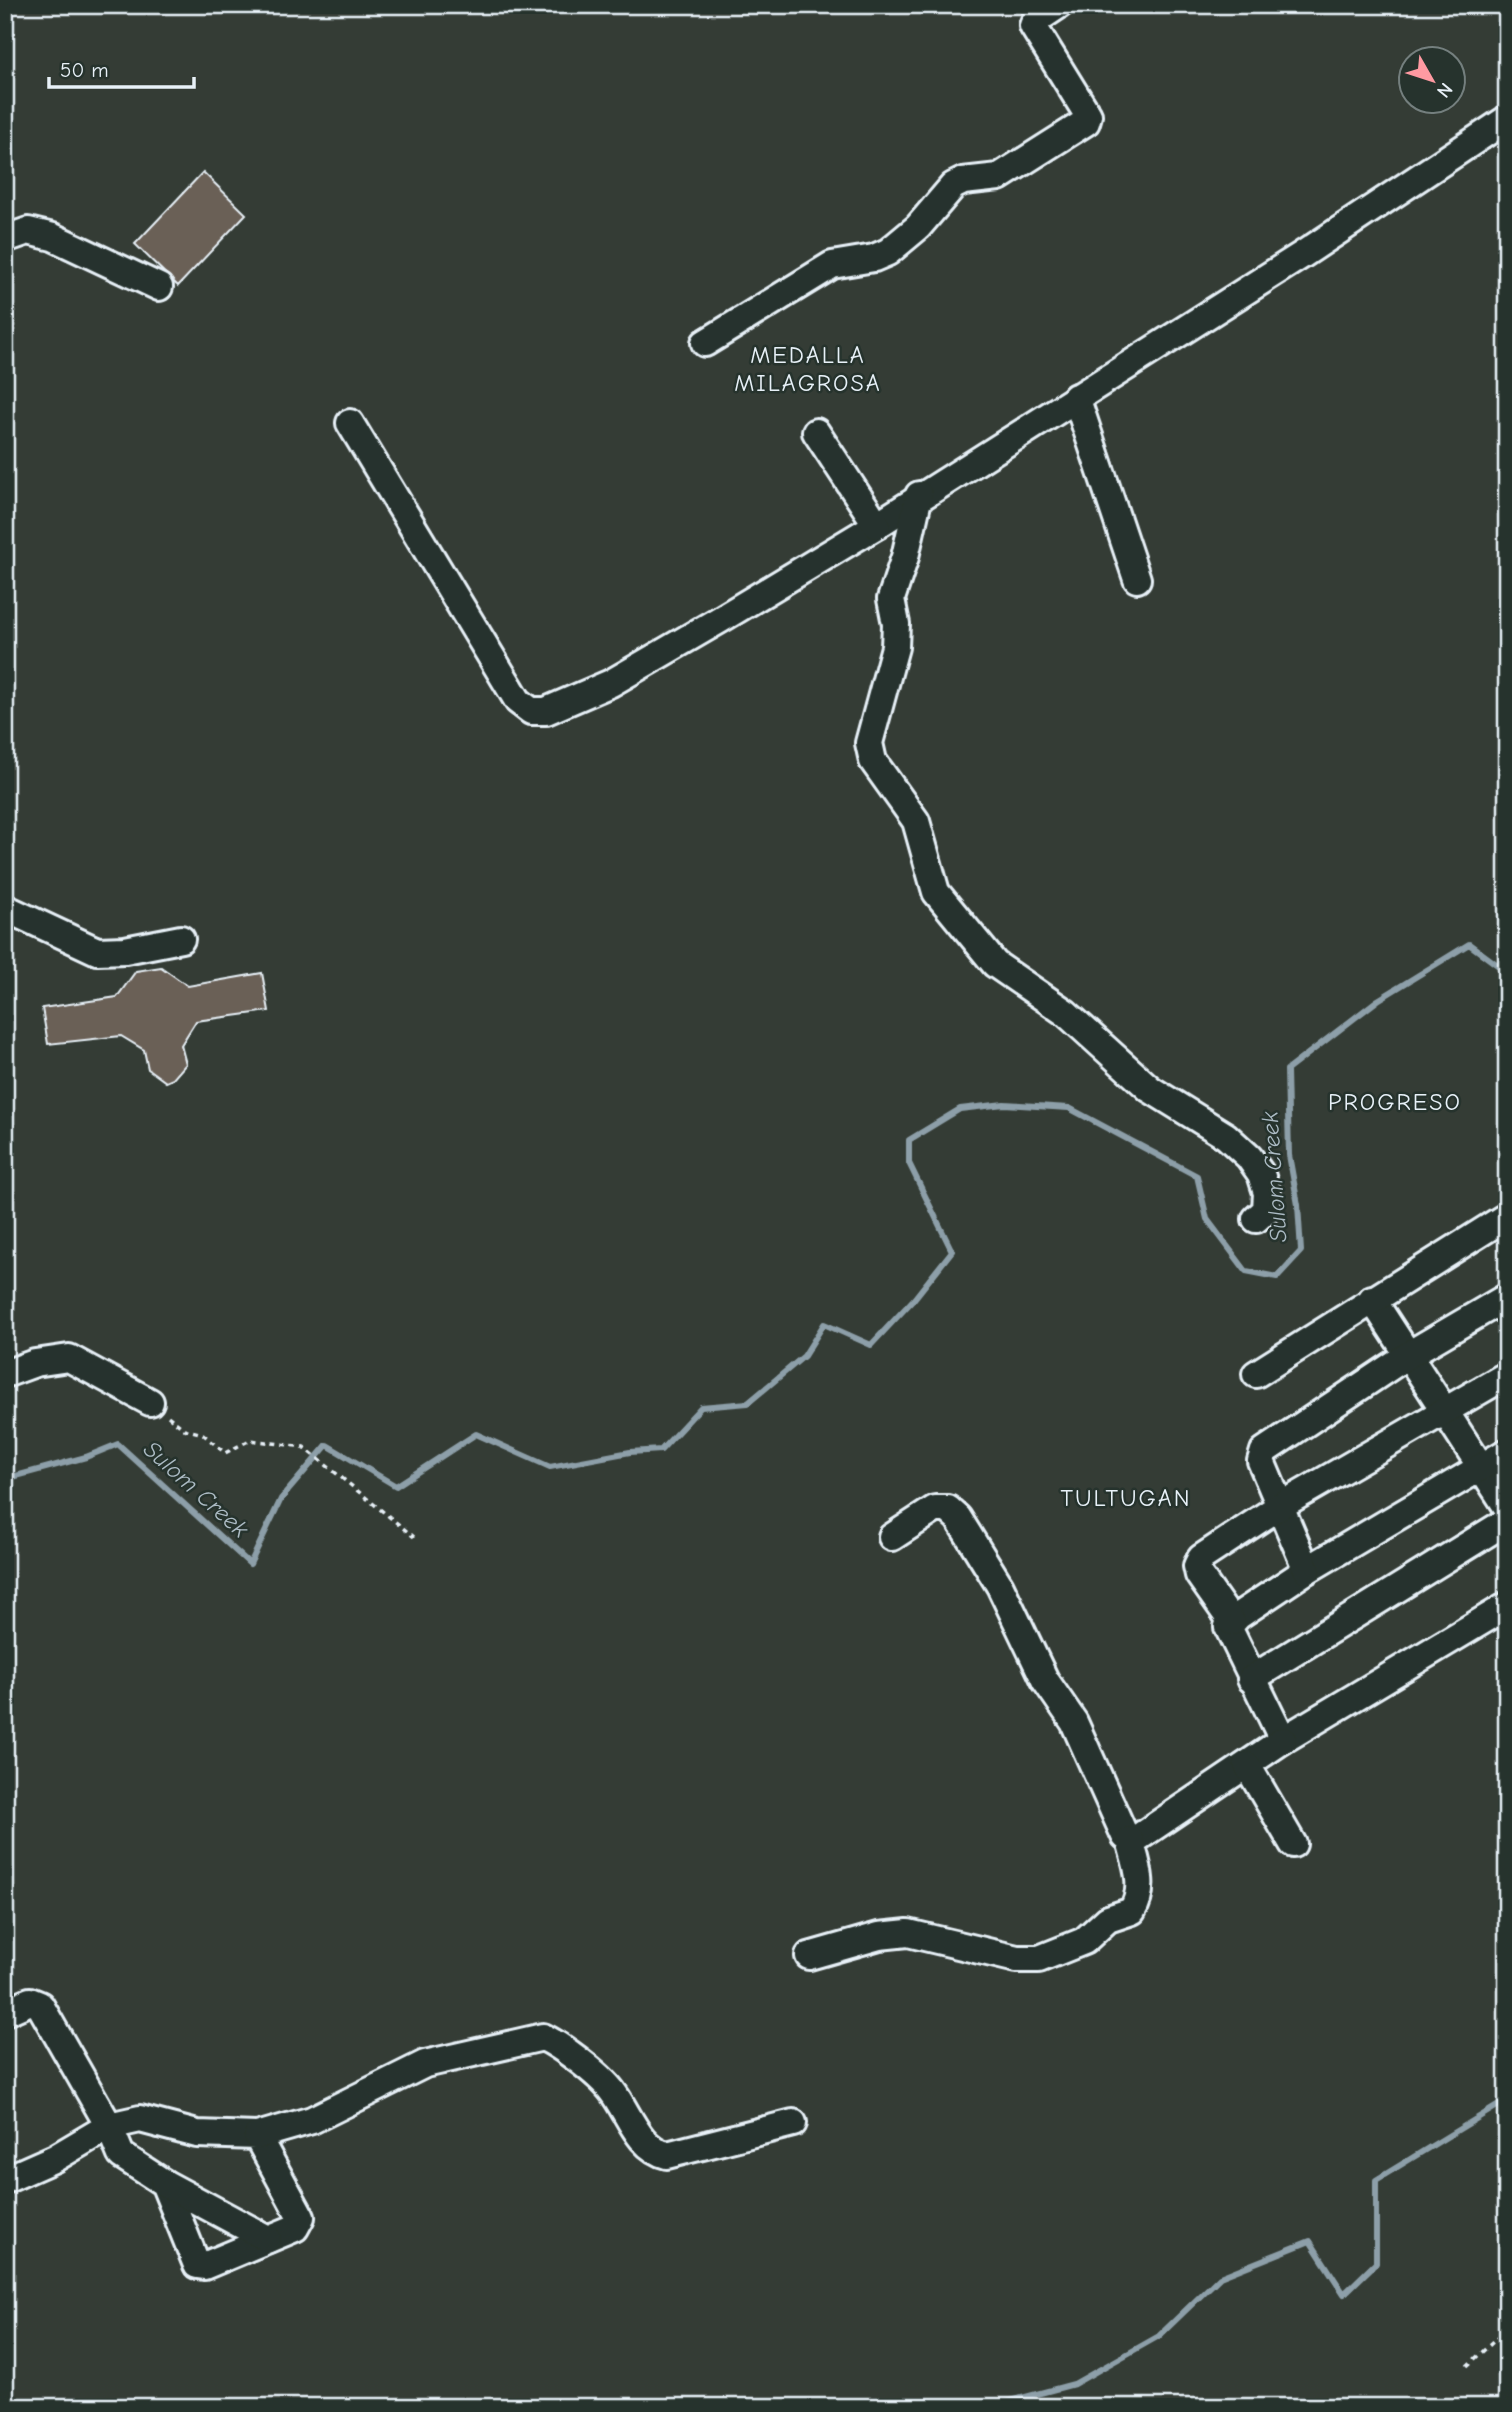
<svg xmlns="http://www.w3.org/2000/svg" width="1512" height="2412" viewBox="0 0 1512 2412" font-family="'Comic Neue',sans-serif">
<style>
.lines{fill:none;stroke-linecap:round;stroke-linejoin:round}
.stream{stroke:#8d9fa9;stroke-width:6}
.building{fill:#6b6056;stroke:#e8f1f8;stroke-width:2}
.minor-casing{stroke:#e8f1f8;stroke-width:32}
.path{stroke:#e8f1f8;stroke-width:3.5;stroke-dasharray:5 5;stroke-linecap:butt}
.minor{stroke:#26332d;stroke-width:26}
.labels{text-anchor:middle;stroke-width:5;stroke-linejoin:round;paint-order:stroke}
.neighbourhood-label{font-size:24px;letter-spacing:2px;fill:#e8f1f8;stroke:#26332d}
.water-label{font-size:24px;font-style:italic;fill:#acbbc4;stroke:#26332d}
</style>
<rect width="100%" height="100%" fill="#343c35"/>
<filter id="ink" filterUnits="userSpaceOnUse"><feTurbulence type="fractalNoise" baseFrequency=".0143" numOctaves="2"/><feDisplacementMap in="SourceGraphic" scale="14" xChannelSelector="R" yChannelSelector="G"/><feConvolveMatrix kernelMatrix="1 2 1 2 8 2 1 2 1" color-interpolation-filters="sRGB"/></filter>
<g filter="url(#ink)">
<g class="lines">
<g class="stream">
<path d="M 5,1479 L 86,1457 L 118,1444 L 250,1564 L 281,1499 L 327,1445 L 396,1486 L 476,1434 L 550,1467 L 630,1452 L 661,1450 L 701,1407 L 748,1403 L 804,1356 L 824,1324 L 871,1345 L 914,1299 L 952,1251 L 909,1163 L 909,1140 L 960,1109 L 1004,1104 L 1069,1108 L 1197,1176 L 1207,1219 L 1246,1271 L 1277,1277 L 1301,1251 L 1298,1205 L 1289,1155 L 1287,1070 L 1378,1000 L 1469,944 L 1507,972"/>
<path d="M 988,2407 L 1074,2384 L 1159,2336 L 1220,2277 L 1310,2241 L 1344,2294 L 1376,2263 L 1376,2180 L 1507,2100"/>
</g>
</g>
<g class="building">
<path d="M 203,172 L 246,214 L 178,286 L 135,244 Z"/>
<path d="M 161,967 L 188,986 L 262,973 L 269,1011 L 196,1021 L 181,1045 L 186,1064 L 173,1079 L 166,1082 L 148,1069 L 144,1050 L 121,1036 L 48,1044 L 42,1008 L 117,997 L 136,971 Z"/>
</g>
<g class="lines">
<defs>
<g id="minor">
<path d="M 5,239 L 28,231 L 53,237 L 159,287"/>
<path d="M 705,343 L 832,265 L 874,258 L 888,252 L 918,227 L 953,186 L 963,181 L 999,177 L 1086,122 L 1088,115 L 1033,26 L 1035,21 L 1059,5"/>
<path d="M 1076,397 L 1137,579"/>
<path d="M 350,423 L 518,701 L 531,711 L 546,711 L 611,683 L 721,619 L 877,525 L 1302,255 L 1507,119"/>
<path d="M 816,432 L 877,525"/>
<path d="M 919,495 L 905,557 L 891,599 L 896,624 L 895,647 L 869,743 L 873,761 L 916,821 L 936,892 L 995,964 L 1066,1013 L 1150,1089 L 1226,1136 L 1249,1157 L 1261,1174 L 1267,1193 L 1266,1210 L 1256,1219"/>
<path d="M 5,908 L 97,951 L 125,950 L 181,939"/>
<path d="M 1372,1299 L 1507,1507"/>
<path d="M 5,1374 L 35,1363 L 69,1358 L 150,1402"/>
<path d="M 1256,1374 L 1507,1216"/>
<path d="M 1507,1452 L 1307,1570 L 1238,1616 L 1228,1627 L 1283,1740 L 1507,1606"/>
<path d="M 892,1537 L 935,1509 L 948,1509 L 958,1518 L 1000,1586 L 1045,1680 L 1074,1722 L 1125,1836 L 1130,1840 L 1136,1839 L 1283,1740"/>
<path d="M 1307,1570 L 1261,1461 L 1264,1451 L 1408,1355 L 1507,1297"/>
<path d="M 1232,1622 L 1199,1575 L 1197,1566 L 1201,1558 L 1280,1506 L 1507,1375"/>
<path d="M 1251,1679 L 1507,1521"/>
<path d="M 1247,1765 L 1293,1844"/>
<path d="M 809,1956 L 879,1936 L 908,1933 L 1017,1959 L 1039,1959 L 1084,1941 L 1108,1919 L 1132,1911 C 1146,1888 1137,1865 1130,1840"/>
<path d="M 5,2012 L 30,2001 L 40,2005 L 109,2126 L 121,2155 L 164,2183 L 197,2265 L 204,2266 L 295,2228 L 301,2217 L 257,2136 L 197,2134 L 140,2119 L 109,2126 L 55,2158 L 5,2180"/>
<path d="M 257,2136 L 312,2120 L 425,2064 L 543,2037 C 562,2046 599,2074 612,2091 C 629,2113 638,2148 667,2155 L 793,2123"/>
<path d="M 164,2183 L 268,2239"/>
</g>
</defs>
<use href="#minor" class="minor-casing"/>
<g class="path">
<path d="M 168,1416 L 184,1429 L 203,1434 L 225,1453 L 250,1440 L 304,1447 L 414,1537"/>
<path d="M 1467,2366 L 1507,2329"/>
</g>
<use href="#minor" class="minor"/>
</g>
</g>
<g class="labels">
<g class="neighbourhood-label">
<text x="808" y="363">MEDALLA<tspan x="808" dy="28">MILAGROSA</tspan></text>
<text x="1395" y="1110">PROGRESO</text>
<text x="1126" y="1506">TULTUGAN</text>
</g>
<g class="water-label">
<text transform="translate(1274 1177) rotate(-94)" y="8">Sulom Creek</text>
<text transform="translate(196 1489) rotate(42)" y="8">Sulom Creek</text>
</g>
</g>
<rect width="1512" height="2412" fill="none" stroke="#26332d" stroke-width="28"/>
<rect x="14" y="14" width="1484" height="2384" fill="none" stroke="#e8f1f8" stroke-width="2.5" filter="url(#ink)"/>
<g transform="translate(1432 80) rotate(129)"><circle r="33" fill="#26332d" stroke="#747f7e" stroke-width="2"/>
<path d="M0-5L12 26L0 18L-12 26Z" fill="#ff9aa2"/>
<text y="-10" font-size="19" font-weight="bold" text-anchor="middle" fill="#e8f1f8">N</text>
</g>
<path d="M49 77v10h145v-10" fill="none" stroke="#e8f1f8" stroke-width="3.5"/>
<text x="60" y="77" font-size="21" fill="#e8f1f8" stroke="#26332d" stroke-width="5" paint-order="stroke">50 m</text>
</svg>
